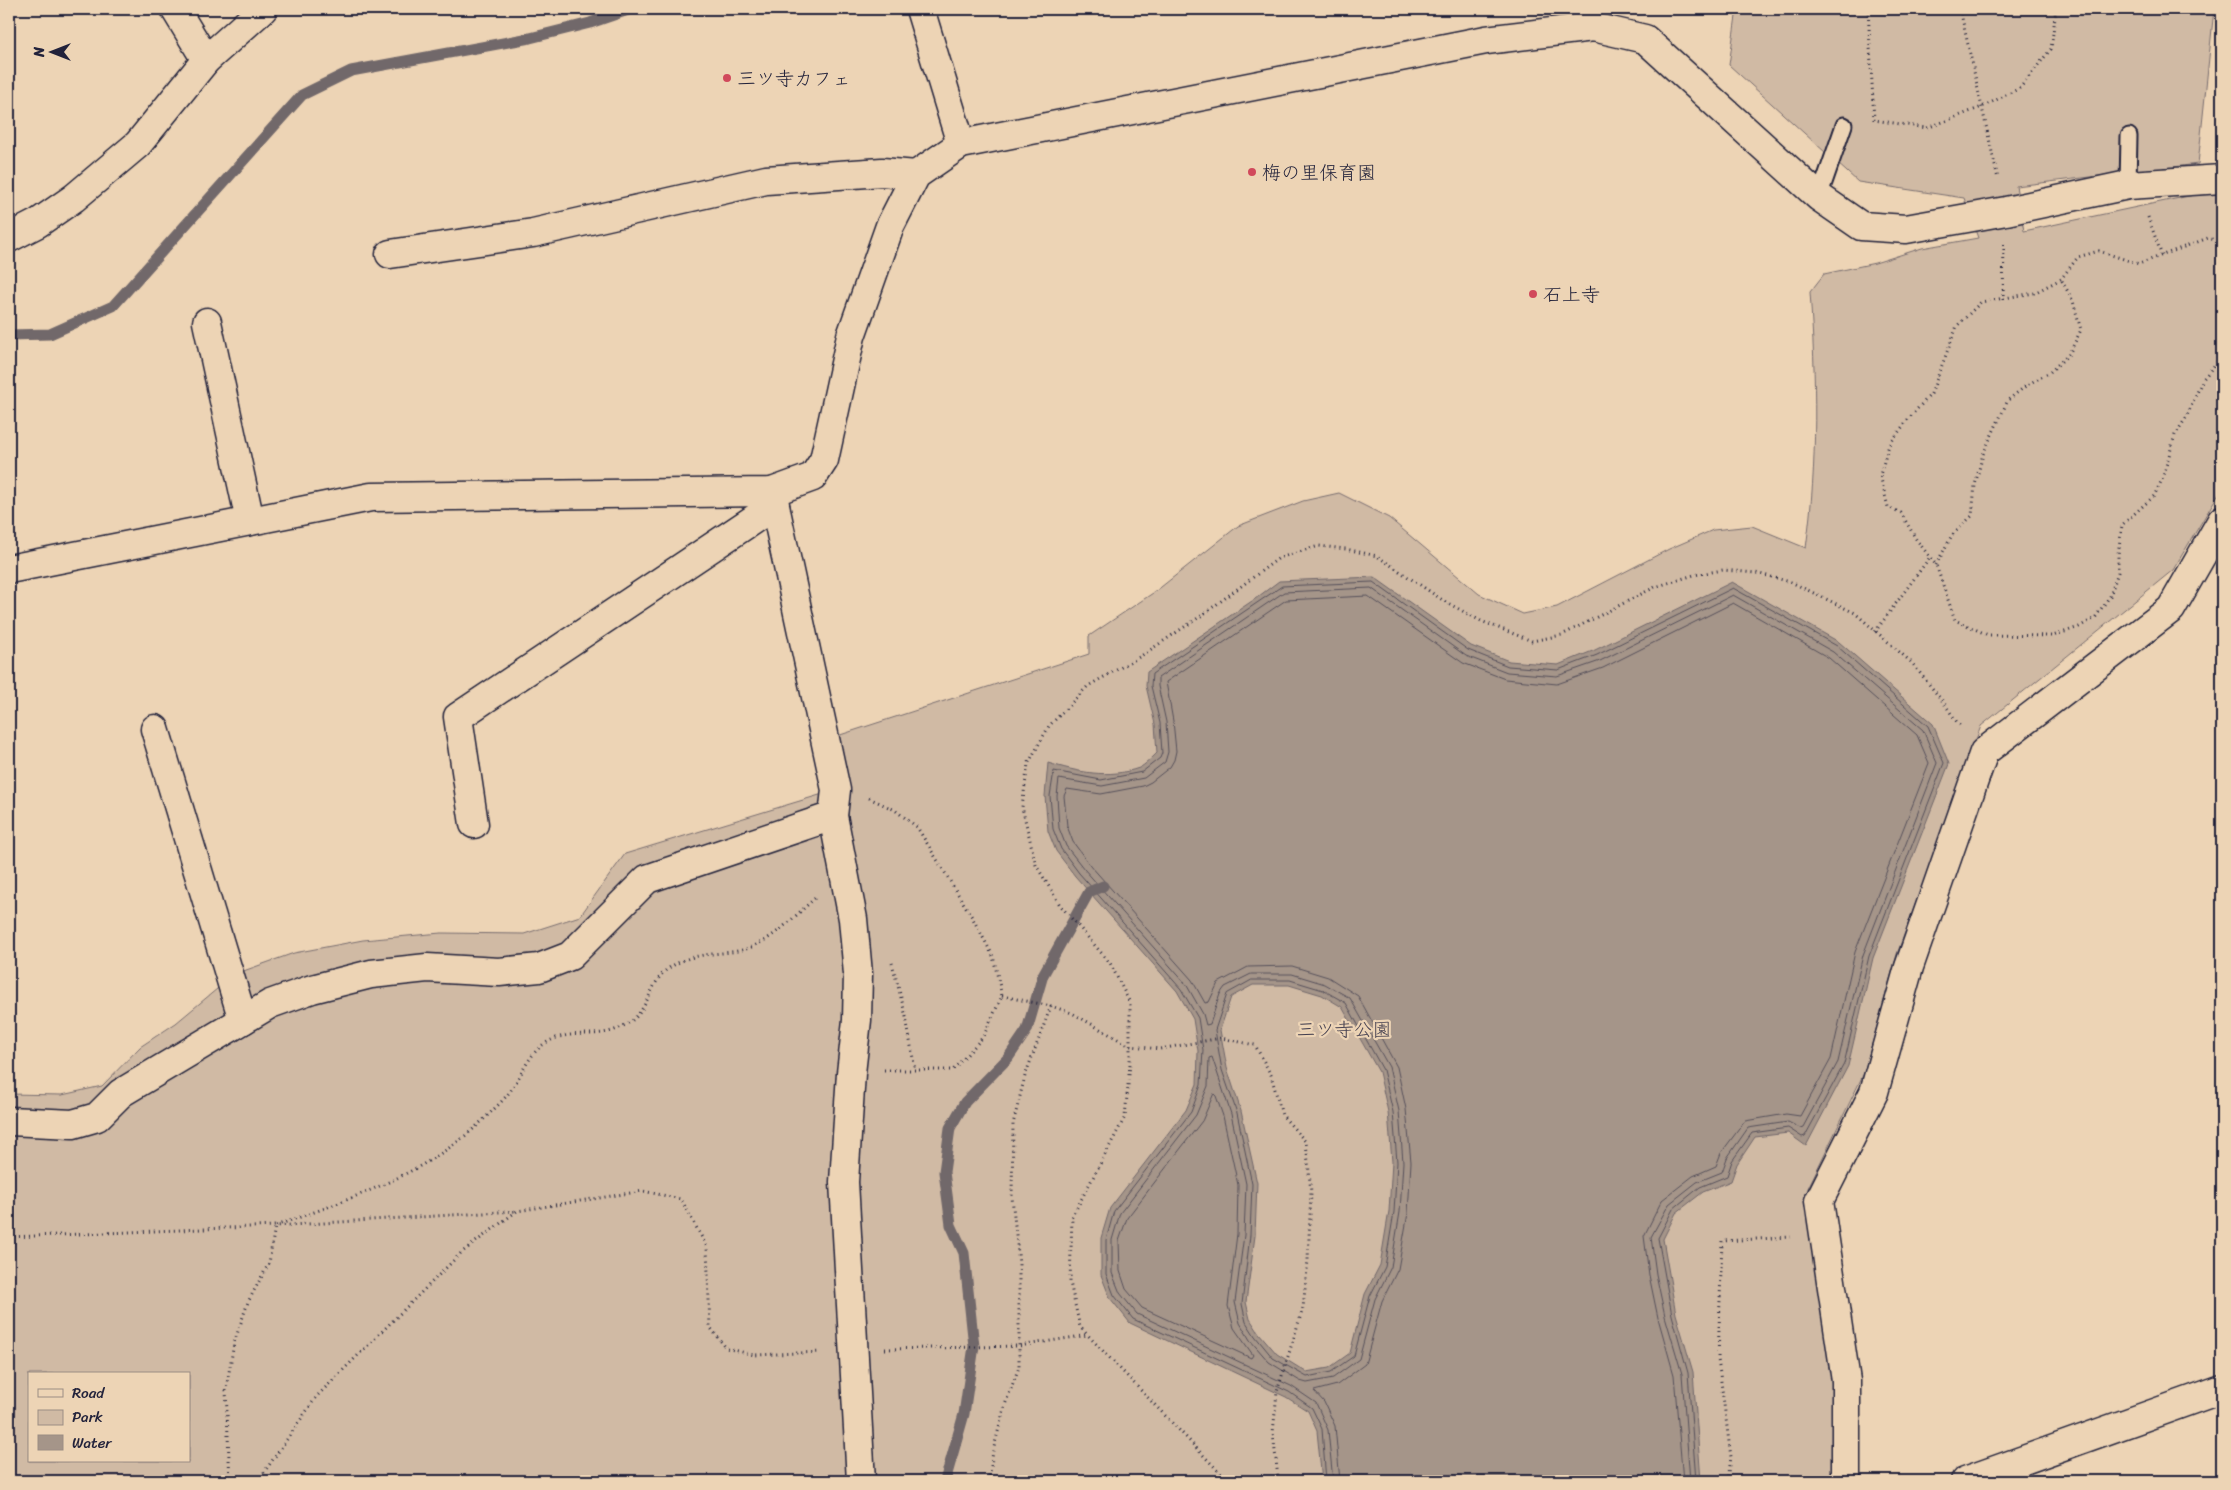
<svg xmlns="http://www.w3.org/2000/svg" width="2231" height="1490" viewBox="0 0 2231 1490" font-family="Sriracha,'Klee One',sans-serif">
<style>
.green{fill:#d0baa4;stroke:#796e70;fill-rule:evenodd}
.water{fill:#a59589;stroke:#71676a;fill-rule:evenodd}
.lines{fill:none;stroke-linecap:round;stroke-linejoin:round}
.shore{stroke:#56505a;stroke-width:1}
.stream{stroke:#71676a;stroke-width:11}
.service-casing{stroke:#22223b;stroke-width:19}
.minor-casing{stroke:#22223b;stroke-width:31}
.tertiary-casing{stroke:#22223b;stroke-width:31}
.path{stroke:#22223b;stroke-width:3;stroke-dasharray:1 4;stroke-linecap:butt}
.service{stroke:#edd4b5;stroke-width:15}
.minor{stroke:#edd4b5;stroke-width:28}
.tertiary{stroke:#edd4b5;stroke-width:28}
.poi-dot{fill:#d1495b;stroke:#edd4b5;stroke-width:2}
.labels{text-anchor:middle;stroke-width:4.5;stroke-linejoin:round;paint-order:stroke}
.poi-label{font-size:19px;fill:#22223b;stroke:#edd4b5;text-anchor:start}
.park-label{font-size:19px;fill:#454050;stroke:#edd4b5}
</style>
<rect width="100%" height="100%" fill="#edd4b5"/>
<filter id="ink" filterUnits="userSpaceOnUse"><feTurbulence type="fractalNoise" baseFrequency=".02" numOctaves="2"/><feDisplacementMap in="SourceGraphic" scale="10" xChannelSelector="R" yChannelSelector="G"/><feConvolveMatrix kernelMatrix="1 2 1 2 8 2 1 2 1" color-interpolation-filters="sRGB"/></filter>
<g filter="url(#ink)">
<path class="green" d="M 1737,9 L 2214,9 L 2198,164 L 2016,186 L 2024,231 L 2222,189 L 2222,488 L 2173,570 L 1981,726 L 1897,954 L 1864,1073 L 1808,1188 L 1831,1370 L 1835,1481 L 9,1481 L 9,1094 L 62,1095 L 102,1086 L 140,1047 L 176,1023 L 235,974 L 294,953 L 363,940 L 441,933 L 524,934 L 580,916 L 625,854 L 836,790 L 834,737 L 1089,654 L 1089,636 L 1156,591 L 1238,526 L 1303,501 L 1339,493 L 1389,518 L 1479,594 L 1523,614 L 1557,607 L 1669,549 L 1713,530 L 1752,526 L 1806,548 C 1818,463 1816,378 1810,292 L 1824,274 L 1875,263 L 1922,248 L 1978,238 L 1964,198 L 1858,182 L 1729,65 ZM 29,1374 L 189,1374 L 189,1461 L 29,1461 Z"/>
<path class="water" d="M 1374,577 L 1471,646 L 1509,661 L 1558,665 L 1595,650 L 1732,582 L 1839,642 L 1933,724 L 1949,764 L 1873,958 L 1848,1066 L 1806,1146 L 1788,1133 L 1755,1137 L 1737,1164 L 1731,1181 L 1703,1192 L 1676,1213 L 1663,1239 L 1676,1314 L 1693,1372 L 1701,1481 L 1322,1481 L 1317,1431 L 1308,1411 L 1286,1397 L 1130,1323 L 1110,1298 L 1101,1275 L 1101,1238 L 1110,1208 L 1186,1110 L 1197,1084 L 1198,1051 L 1193,1019 L 1177,991 L 1075,876 L 1056,851 L 1048,831 L 1045,796 L 1048,763 C 1078,772 1108,779 1139,768 C 1145,765 1152,758 1157,753 L 1155,724 L 1146,686 L 1147,672 L 1255,599 L 1279,581 ZM 1253,985 L 1289,985 L 1322,995 L 1342,1007 L 1379,1072 L 1388,1112 L 1392,1162 L 1389,1211 L 1380,1265 L 1365,1294 L 1350,1353 L 1329,1368 L 1306,1372 L 1277,1354 L 1259,1333 L 1250,1319 L 1246,1302 L 1255,1236 L 1257,1183 L 1241,1111 L 1227,1068 L 1220,1030 L 1231,997 Z"/>
<g class="lines">
<g class="shore">
<path d="M 1252,980 L 1290,980 L 1323,990 L 1346,1003 L 1383,1070 L 1393,1112 L 1397,1162 L 1394,1212 L 1385,1267 L 1370,1296 L 1354,1356 L 1331,1372 L 1307,1377 L 1273,1358 L 1255,1336 L 1246,1322 L 1242,1304 L 1250,1235 L 1252,1184 L 1237,1113 L 1222,1070 L 1215,1030 L 1227,994 Z"/>
<path d="M 1214,1094 L 1216,1096 L 1223,1116 L 1238,1185 L 1237,1234 L 1228,1306 L 1234,1328 L 1253,1355 L 1251,1358 L 1142,1308 L 1126,1289 L 1120,1271 L 1119,1241 L 1127,1218 L 1202,1121 Z"/>
<path d="M 1326,1481 L 1322,1429 L 1312,1408 L 1289,1392 L 1133,1319 L 1114,1295 L 1106,1274 L 1106,1240 L 1114,1211 L 1191,1112 L 1201,1085 L 1203,1050 L 1198,1018 L 1181,989 L 1079,873 L 1061,849 L 1053,829 L 1050,796 L 1054,771 L 1101,780 L 1142,772 L 1160,758 L 1162,753 L 1160,723 L 1151,686 L 1152,674 L 1282,586 L 1373,582 L 1468,650 L 1508,666 L 1558,670 L 1597,655 L 1733,588 L 1837,646 L 1928,726 L 1944,763 L 1869,956 L 1844,1064 L 1805,1136 L 1802,1137 L 1788,1128 L 1752,1133 L 1732,1161 L 1727,1176 L 1700,1187 L 1673,1209 L 1658,1238 L 1672,1315 L 1688,1373 L 1696,1481"/>
<path d="M 1333,1481 L 1328,1430 L 1316,1403 L 1291,1386 L 1137,1314 L 1120,1293 L 1112,1273 L 1112,1240 L 1120,1213 L 1196,1115 L 1208,1086 L 1209,1058 L 1212,1057 L 1231,1114 L 1246,1184 L 1244,1235 L 1235,1302 L 1240,1323 L 1250,1340 L 1269,1362 L 1300,1381 L 1307,1383 L 1333,1378 L 1359,1359 L 1375,1299 L 1391,1267 L 1400,1212 L 1403,1162 L 1399,1111 L 1389,1067 L 1350,998 L 1325,984 L 1292,974 L 1251,974 L 1225,987 L 1220,994 L 1210,1024 L 1206,1025 L 1203,1014 L 1186,984 L 1084,869 L 1066,846 L 1059,828 L 1057,796 L 1059,779 L 1102,786 L 1144,778 L 1165,762 L 1168,752 L 1166,722 L 1158,686 L 1158,678 L 1284,592 L 1371,588 L 1466,656 L 1507,672 L 1557,676 L 1600,661 L 1733,595 L 1833,652 L 1923,730 L 1937,763 L 1863,955 L 1838,1062 L 1803,1127 L 1800,1128 L 1788,1122 L 1748,1128 L 1727,1158 L 1722,1172 L 1697,1182 L 1669,1204 L 1651,1237 L 1656,1274 L 1665,1316 L 1682,1374 L 1690,1481"/>
<path d="M 1340,1481 L 1335,1426 L 1324,1402 L 1314,1391 L 1337,1385 L 1365,1364 L 1382,1301 L 1398,1269 L 1408,1213 L 1411,1162 L 1406,1109 L 1397,1067 L 1358,996 L 1328,977 L 1292,966 L 1248,967 L 1218,983 L 1209,1002 L 1205,1003 L 1192,980 L 1090,865 L 1073,842 L 1067,826 L 1064,796 L 1067,789 L 1101,794 L 1143,786 L 1151,782 L 1170,767 L 1174,760 L 1176,751 L 1173,721 L 1166,682 L 1286,600 L 1368,596 L 1463,663 L 1505,679 L 1557,684 L 1603,668 L 1733,603 L 1829,658 L 1917,735 L 1929,763 L 1855,952 L 1831,1059 L 1800,1116 L 1786,1114 L 1745,1121 L 1721,1153 L 1716,1166 L 1693,1176 L 1662,1200 L 1644,1236 L 1649,1275 L 1658,1318 L 1674,1375 L 1683,1481"/>
</g>
<g class="stream">
<path d="M 9,335 L 50,334 L 113,306 L 302,95 L 351,71 L 530,38 L 590,23 L 631,9"/>
<path d="M 945,1481 L 964,1414 L 974,1346 L 964,1253 L 951,1225 L 944,1172 L 950,1128 L 965,1102 L 1008,1058 L 1027,1030 L 1043,975 L 1089,892 L 1103,886"/>
</g>
<defs>
<g id="service">
<path d="M 2128,185 L 2129,136"/>
<path d="M 1819,197 L 1844,125"/>
</g>
<g id="minor">
<path d="M 175,9 L 206,60"/>
<path d="M 920,9 L 961,144"/>
<path d="M 9,238 L 38,223 L 74,198 L 138,144 L 206,60 L 263,9"/>
<path d="M 390,254 L 533,233 L 766,180 L 882,172 L 916,175"/>
<path d="M 207,322 L 250,521"/>
<path d="M 772,492 L 836,790 L 833,816 L 853,919 L 858,974 L 857,1020 L 851,1073 L 844,1182 L 861,1481"/>
<path d="M 9,569 L 371,497 L 772,492 L 813,477 L 824,460 L 851,336 L 890,226 L 916,175 L 961,144 L 1486,40 L 1593,27 L 1645,39 L 1819,197 L 1861,226 L 1906,229 L 2006,211 L 2128,185 L 2222,179"/>
<path d="M 155,729 L 243,1020"/>
<path d="M 474,824 L 458,717 L 775,505"/>
<path d="M 9,1121 L 73,1124 L 97,1117 L 121,1093 L 270,1004 L 312,989 L 371,974 L 427,968 L 499,972 L 539,968 L 570,956 L 647,879 L 833,816"/>
<path d="M 1846,1481 L 1846,1381 L 1819,1201 L 1874,1092 L 1909,967 L 1984,752 L 2171,609 L 2222,520"/>
</g>
<path id="tertiary" d="M 1965,1481 L 2222,1389"/>
</defs>
<use href="#service" class="service-casing"/>
<use href="#minor" class="minor-casing"/>
<use href="#tertiary" class="tertiary-casing"/>
<g class="path">
<path d="M 1868,9 L 1874,120 L 1927,128 L 1982,107 L 2020,88 L 2051,49 L 2056,9"/>
<path d="M 1960,9 L 1998,179"/>
<path d="M 2148,217 L 2162,256"/>
<path d="M 2222,242 L 2208,238 L 2139,264 L 2099,251 L 2078,257 L 2061,279 L 2034,293 L 1981,302 L 1957,326 L 1931,394 L 1909,418 L 1889,445 L 1880,475 L 1888,507 L 1901,513 L 1916,539 L 1936,565 L 1955,620 L 1988,635 L 2053,636 L 2079,627 L 2095,618 L 2110,596 L 2118,572 L 2118,554 L 2122,525 L 2154,496 L 2162,480 L 2175,435 L 2186,418 L 2203,379 L 2222,356"/>
<path d="M 2003,300 L 2004,244"/>
<path d="M 1936,565 L 1952,535 L 1972,516 L 1975,485 L 1983,454 L 2008,400 L 2027,385 L 2050,372 L 2069,354 L 2081,330 L 2073,301 L 2061,279"/>
<path d="M 1875,632 L 1930,557"/>
<path d="M 869,798 L 895,810 L 917,827 L 972,917 L 993,956 L 1002,996 L 983,1037 L 953,1070 L 884,1070"/>
<path d="M 892,963 L 906,1017 L 915,1070"/>
<path d="M 1002,996 L 1051,1006"/>
<path d="M 9,1237 L 275,1226 L 516,1211"/>
<path d="M 885,1349 L 1019,1346 L 1088,1335"/>
<path d="M 230,1481 L 226,1390 L 234,1343 L 248,1302 L 269,1263 L 275,1226 C 348,1200 430,1173 485,1118 C 494,1109 504,1100 511,1090 C 521,1076 529,1054 544,1044 C 568,1028 595,1039 617,1029 C 621,1027 626,1025 630,1022 C 649,1009 650,981 669,968 C 697,949 723,957 749,948 C 775,938 795,916 815,898"/>
<path d="M 258,1481 L 317,1396 L 461,1253 L 517,1211 L 643,1191 L 681,1199 L 707,1247 L 710,1327 L 726,1348 L 754,1355 L 821,1352"/>
<path d="M 989,1481 L 993,1451 L 1005,1405 L 1019,1367 L 1019,1263 L 1012,1197 L 1013,1124 L 1025,1076 L 1051,1006 L 1072,1013 L 1130,1046 L 1160,1049 L 1221,1038 L 1255,1045 L 1271,1075 L 1282,1115 L 1306,1142 L 1311,1192 L 1308,1260 L 1303,1308 L 1277,1392 L 1273,1433 L 1278,1478 L 1275,1481"/>
<path d="M 1228,1481 L 1080,1327 L 1070,1282 L 1072,1217 L 1125,1117 L 1130,1064 L 1130,1003 L 1110,963 L 1060,905 L 1036,865 L 1022,807 L 1028,764 L 1049,726 L 1088,686 L 1141,656 L 1201,616 L 1279,558 L 1319,546 L 1346,549 L 1377,556 L 1444,601 L 1481,621 L 1532,641 L 1562,635 L 1655,587 L 1694,575 L 1723,570 L 1756,573 L 1791,582 L 1855,613 L 1912,663 L 1944,703 L 1961,728"/>
<path d="M 1728,1481 L 1731,1457 L 1718,1359 L 1722,1241 L 1791,1237"/>
</g>
<use href="#service" class="service"/>
<use href="#minor" class="minor"/>
<use href="#tertiary" class="tertiary"/>
</g>
</g>
<g class="poi-dot">
<circle cx="727" cy="78" r="5"/>
<circle cx="1252" cy="172" r="5"/>
<circle cx="1533" cy="294" r="5"/>
</g>
<g class="labels">
<g class="poi-label">
<text x="737" y="85">三ツ寺カフェ</text>
<text x="1262" y="179">梅の里保育園</text>
<text x="1543" y="301">石上寺</text>
</g>
<g class="park-label">
<text x="1344" y="1036">三ツ寺公園</text>
</g>
</g>
<rect width="2231" height="1490" fill="none" stroke="#edd4b5" stroke-width="30"/>
<rect x="15" y="15" width="2201" height="1460" fill="none" stroke="#22223b" stroke-width="2" filter="url(#ink)"/>
<rect x="28" y="1372" width="162" height="90" fill="#edd4b5" stroke="#9c8d84"/>
<rect x="38" y="1389" width="25" height="8" fill="#edd4b5" stroke="#9c8d84"/>
<text x="72" y="1398" font-size="15" fill="#22223b">Road</text>
<rect x="38" y="1410" width="25" height="15" fill="#d0baa4" stroke="#9c8d84"/>
<text x="72" y="1422" font-size="15" fill="#22223b">Park</text>
<rect x="38" y="1435" width="25" height="15" fill="#a59589" stroke="#9c8d84"/>
<text x="72" y="1448" font-size="15" fill="#22223b">Water</text>
<g transform="translate(52 52) rotate(270)" stroke="#edd4b5" stroke-width="4" paint-order="stroke">
<path d="M0-4L9 19L0 12L-9 19Z" fill="#22223b"/>
<text y="-8" font-size="14" font-weight="bold" text-anchor="middle" fill="#22223b">N</text>
</g>
</svg>
